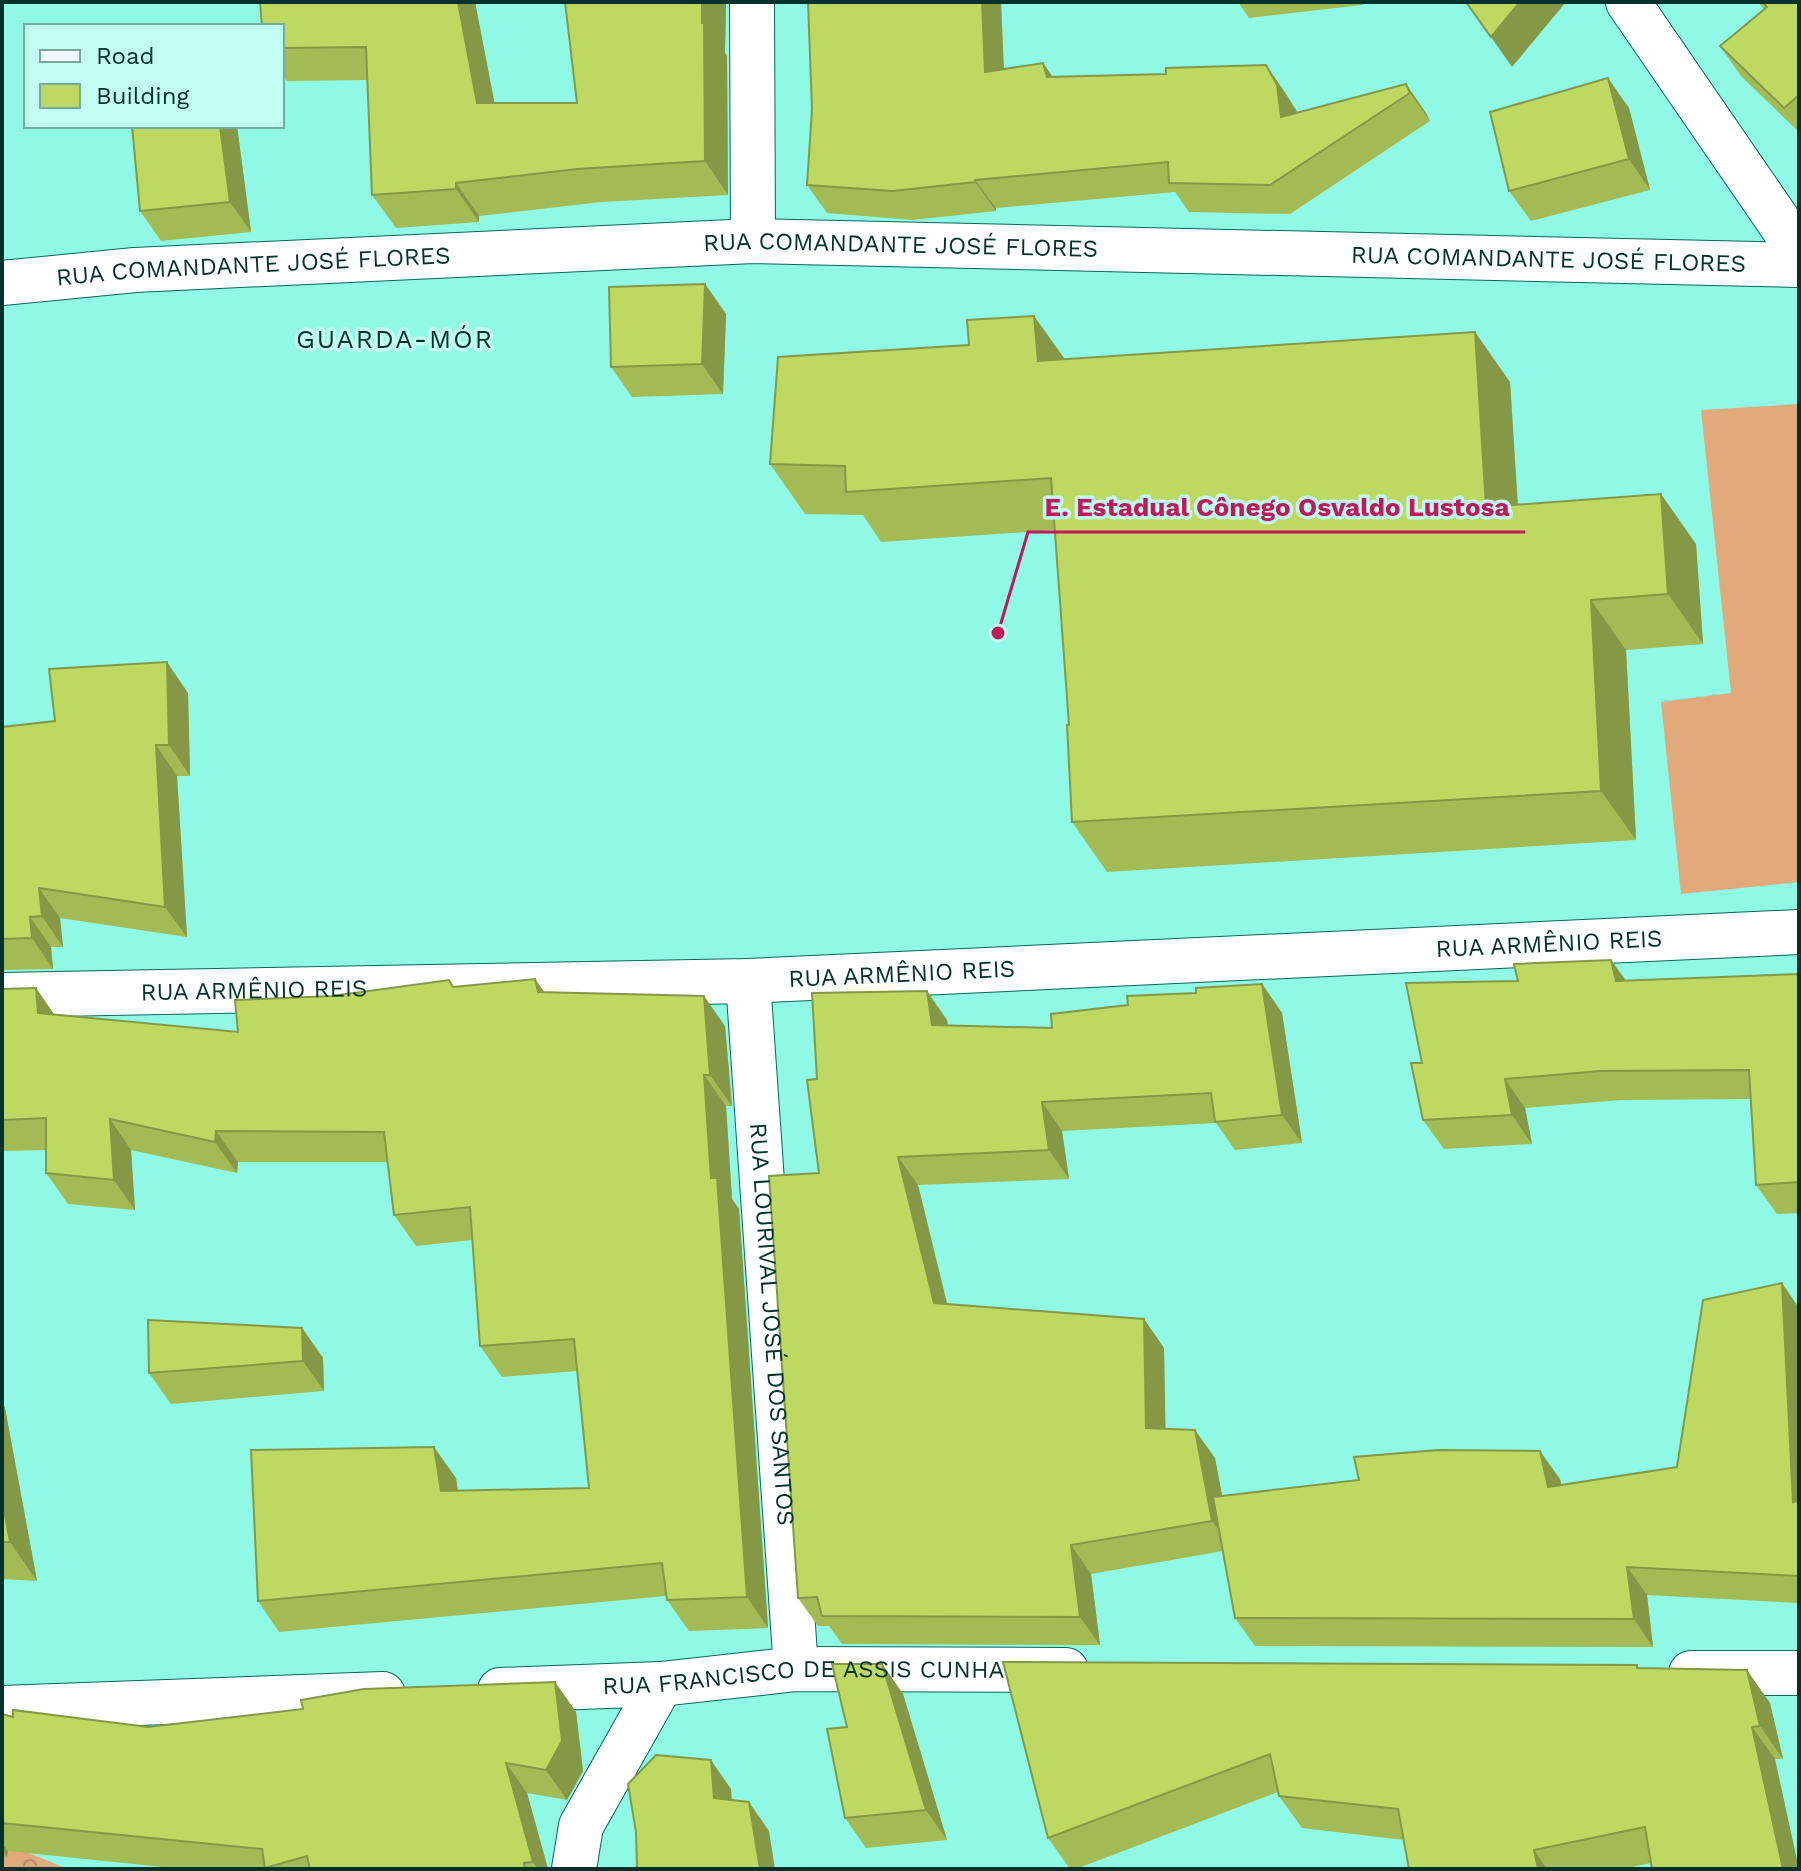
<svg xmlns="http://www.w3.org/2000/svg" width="1801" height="1871" viewBox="0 0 1801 1871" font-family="'Work Sans',sans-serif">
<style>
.forest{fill:url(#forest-crowns)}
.garden{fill:#e2aa7b}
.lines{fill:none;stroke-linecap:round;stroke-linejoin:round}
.minor-casing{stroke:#06675b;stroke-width:46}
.minor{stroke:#fff;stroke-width:44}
.wall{fill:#a3bb54}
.shaded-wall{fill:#849845}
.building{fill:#bdd962;stroke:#849845;stroke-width:2}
.labels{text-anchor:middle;stroke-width:7;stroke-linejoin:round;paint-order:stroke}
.street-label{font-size:24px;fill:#01332c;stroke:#c2fdf1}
.neighbourhood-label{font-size:26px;letter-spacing:2px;fill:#01332c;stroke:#c2fdf1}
.leader{fill:none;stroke:#c2185b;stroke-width:3}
.callout-dot{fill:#c2185b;stroke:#c2fdf1;stroke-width:3}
.callout-label{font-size:26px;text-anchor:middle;font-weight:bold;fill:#c2185b;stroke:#c2fdf1;stroke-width:7;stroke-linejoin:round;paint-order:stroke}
</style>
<defs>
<pattern id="forest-crowns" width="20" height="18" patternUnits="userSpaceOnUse" patternTransform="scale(2)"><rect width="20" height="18" fill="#e2aa7b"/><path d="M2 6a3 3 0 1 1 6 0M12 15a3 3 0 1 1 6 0" fill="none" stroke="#b58b65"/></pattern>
</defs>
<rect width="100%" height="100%" fill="#8ff9e5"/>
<path class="forest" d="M 2,1842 L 68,1869 L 2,1869 Z"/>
<path class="garden" d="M 1799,404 L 1799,882 L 1681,894 L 1661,702 L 1731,693 L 1701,410 Z"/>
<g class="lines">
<defs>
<g id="minor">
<path d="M 752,2 L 753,241"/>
<path d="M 1628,2 L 1799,251"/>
<path id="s1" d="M 2,283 L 135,270 L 753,241 L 1799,265"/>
<path id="s2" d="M 748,981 L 796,1669"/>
<path id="s3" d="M 2,995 L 748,981 L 1799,932"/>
<path d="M 1691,1673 L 1799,1673"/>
<path id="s4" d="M 500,1690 L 661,1684 L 796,1669 L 1066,1670"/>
<path d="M 2,1708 L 383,1694"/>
<path d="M 574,1869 L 581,1826 L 661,1684"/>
</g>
</defs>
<use href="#minor" class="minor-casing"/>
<use href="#minor" class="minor"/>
</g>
<g class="wall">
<path d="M 475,2 L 494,103 L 577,103 L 565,2 L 726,2 L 725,53 L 727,56 L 728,195 L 601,202 L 479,216 L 479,222 L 396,228 L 372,195 L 368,80 L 287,81 L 282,75 L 282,26 Z"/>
<path d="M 1001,2 L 1004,69 L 1043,63 L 1053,77 L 1166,74 L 1266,65 L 1286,94 L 1297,113 L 1406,84 L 1426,113 L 1430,121 L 1290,214 L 1189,212 L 1175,192 L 996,208 L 996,211 L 913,220 L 827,213 L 807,185 L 812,109 Z"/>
<path d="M 1238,2 L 1366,2 L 1362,5 L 1249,18 Z"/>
<path d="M 1758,2 L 1799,2 L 1799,132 L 1741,76 L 1720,46 L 1764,9 Z"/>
<path d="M 1629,108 L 1650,190 L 1531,221 L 1509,191 Z"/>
<path d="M 237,126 L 251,232 L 161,241 L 140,211 Z"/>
<path d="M 705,284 L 726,314 L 723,394 L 632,397 L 611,367 Z"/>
<path d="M 1034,316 L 1065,360 L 1510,382 L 1518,505 L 1696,544 L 1703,644 L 1626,650 L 1636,840 L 1107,872 L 1072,822 L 1069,725 L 1055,530 L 881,542 L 863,515 L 805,514 L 770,464 L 969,345 Z"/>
<path d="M 188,693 L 190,776 L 177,776 L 187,937 L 60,918 L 63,947 L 51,947 L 53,969 L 2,970 L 2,727 L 55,721 Z"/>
<path d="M 1611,960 L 1626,981 L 1799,974 L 1799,1213 L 1777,1214 L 1756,1185 L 1751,1099 L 1621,1100 L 1525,1108 L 1532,1144 L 1444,1149 L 1423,1120 L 1422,1063 L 1518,981 Z"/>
<path d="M 1262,984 L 1282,1013 L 1302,1143 L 1235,1150 L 1216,1123 L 1062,1131 L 1069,1179 L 918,1185 L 947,1304 L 1144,1319 L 1164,1348 L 1165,1429 L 1215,1458 L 1222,1496 L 1560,1479 L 1561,1485 L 1677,1467 L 1799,1308 L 1799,1603 L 1647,1595 L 1653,1647 L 1255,1646 L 1235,1618 L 1223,1551 L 1091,1574 L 1100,1645 L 842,1644 L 829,1626 L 818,1626 L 798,1598 L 819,1173 L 817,1079 L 947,1020 L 948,1026 L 1052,1028 L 1128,1005 L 1196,993 Z"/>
<path d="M 454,987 L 544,992 L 725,1026 L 732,1106 L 726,1106 L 732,1199 L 739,1209 L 768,1628 L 689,1631 L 667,1600 L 666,1596 L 279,1632 L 258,1601 L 456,1478 L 458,1491 L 589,1488 L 577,1371 L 502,1377 L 480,1346 L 472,1240 L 416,1246 L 394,1215 L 388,1162 L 238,1162 L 237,1173 L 131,1150 L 135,1210 L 68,1204 L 46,1173 L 46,1150 L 2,1151 L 2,989 L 36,988 L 54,1014 L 238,1032 L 332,996 Z"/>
<path d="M 302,1328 L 323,1358 L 324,1391 L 171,1404 L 149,1373 Z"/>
<path d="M 2,1404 L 5,1408 L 37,1581 L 2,1579 Z"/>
<path d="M 1003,1662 L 1637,1665 L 1639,1668 L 1770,1703 L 1783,1759 L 1775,1759 L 1651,1863 L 1622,1869 L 1409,1869 L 1404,1840 L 1302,1828 L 1279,1796 L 1278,1792 L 1076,1869 L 1070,1869 L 1048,1838 Z"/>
<path d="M 882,1664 L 903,1694 L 947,1840 L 866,1848 L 845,1818 L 847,1727 Z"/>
<path d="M 555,1682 L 576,1712 L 583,1771 L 567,1800 L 527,1793 L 548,1869 L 182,1869 L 8,1851 L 7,1857 L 2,1856 L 2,1714 L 13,1717 L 148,1727 Z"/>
</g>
<g class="shaded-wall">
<path d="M 458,2 L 475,2 L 501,136 L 477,103 Z"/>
<path d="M 702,2 L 726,2 L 725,53 L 727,56 L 728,195 L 705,161 Z"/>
<path d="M 982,2 L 1001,2 L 1005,101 L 985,72 Z"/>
<path d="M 1520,2 L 1566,2 L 1512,67 L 1491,37 Z"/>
<path d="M 1043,63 L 1063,92 L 1047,77 Z"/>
<path d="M 1266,65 L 1286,94 L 1298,113 L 1281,117 Z"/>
<path d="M 1608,78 L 1629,108 L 1650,190 L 1629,159 Z"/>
<path d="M 1406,84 L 1426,113 L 1430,121 L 1410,93 Z"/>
<path d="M 220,126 L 237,126 L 251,232 L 230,202 Z"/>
<path d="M 975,180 L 996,208 L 996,211 L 975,182 Z"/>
<path d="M 456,183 L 479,216 L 479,222 L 456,189 Z"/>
<path d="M 705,284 L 726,314 L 723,394 L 702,364 Z"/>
<path d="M 1034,316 L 1069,365 L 1038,361 Z"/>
<path d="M 1475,332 L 1510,382 L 1521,557 L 1486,507 Z"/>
<path d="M 1661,494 L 1696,544 L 1703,644 L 1668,594 Z"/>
<path d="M 1591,600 L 1626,650 L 1636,840 L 1601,791 Z"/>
<path d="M 167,662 L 188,693 L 190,776 L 169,745 Z"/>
<path d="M 156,745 L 177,776 L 187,937 L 165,907 Z"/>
<path d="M 39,888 L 60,918 L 63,947 L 42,916 Z"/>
<path d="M 30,917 L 51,947 L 53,969 L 32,938 Z"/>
<path d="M 1611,960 L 1632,989 L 1616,981 Z"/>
<path d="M 535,979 L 557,1010 L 538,992 Z"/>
<path d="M 1262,984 L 1282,1013 L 1302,1143 L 1282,1115 Z"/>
<path d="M 36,988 L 57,1019 L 38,1013 Z"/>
<path d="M 927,991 L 947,1020 L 952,1054 L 932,1025 Z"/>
<path d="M 704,996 L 725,1026 L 732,1106 L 710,1075 Z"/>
<path d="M 704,1075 L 726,1106 L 732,1199 L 739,1209 L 768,1628 L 747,1597 L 711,1178 Z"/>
<path d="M 1505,1079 L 1525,1108 L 1532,1144 L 1512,1115 Z"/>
<path d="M 1042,1102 L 1062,1131 L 1069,1179 L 1049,1150 Z"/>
<path d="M 110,1119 L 131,1150 L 135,1210 L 114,1180 Z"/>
<path d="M 216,1131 L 238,1162 L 237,1173 L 215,1142 Z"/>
<path d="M 898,1157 L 918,1185 L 954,1332 L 934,1303 Z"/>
<path d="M 1782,1283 L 1799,1308 L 1799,1511 L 1793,1502 Z"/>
<path d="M 1144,1319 L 1164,1348 L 1166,1456 L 1146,1428 Z"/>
<path d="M 302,1328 L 323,1358 L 324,1391 L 303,1361 Z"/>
<path d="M 2,1404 L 5,1408 L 37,1581 L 10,1542 L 2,1499 Z"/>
<path d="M 1195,1430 L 1215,1458 L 1232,1549 L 1212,1521 Z"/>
<path d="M 434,1447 L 456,1478 L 462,1522 L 441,1491 Z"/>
<path d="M 1540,1451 L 1560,1479 L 1568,1515 L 1548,1487 Z"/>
<path d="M 1071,1545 L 1091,1574 L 1100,1645 L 1080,1617 Z"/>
<path d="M 1627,1567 L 1647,1595 L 1653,1647 L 1634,1619 Z"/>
<path d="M 882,1664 L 903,1694 L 947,1840 L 926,1810 Z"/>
<path d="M 1747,1670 L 1770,1703 L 1783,1759 L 1760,1726 Z"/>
<path d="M 555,1682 L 576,1712 L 583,1771 L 567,1800 L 546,1770 Z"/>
<path d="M 1752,1727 L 1775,1759 L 1799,1869 L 1783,1869 Z"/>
<path d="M 711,1760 L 731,1789 L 734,1827 L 714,1798 Z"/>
<path d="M 506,1763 L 527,1793 L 548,1869 L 538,1869 L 533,1862 Z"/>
<path d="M 749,1802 L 769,1831 L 775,1869 L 760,1869 Z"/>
<path d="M 2,1843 L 8,1851 L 7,1857 L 2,1849 Z"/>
<path d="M 1534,1850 L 1547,1869 L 1538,1869 Z"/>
</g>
<g class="building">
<path d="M 260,2 L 458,2 L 477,103 L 577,103 L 565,2 L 702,2 L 702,23 L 704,23 L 705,161 L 577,169 L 456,183 L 456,189 L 372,195 L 366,47 L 282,48 L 282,26 L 262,26 Z"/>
<path d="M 808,2 L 982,2 L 985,72 L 1043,63 L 1047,77 L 1166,74 L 1166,68 L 1266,65 L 1277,85 L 1281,117 L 1406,84 L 1410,93 L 1270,185 L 1169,183 L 1168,162 L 975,180 L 975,182 L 893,191 L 807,185 L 812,109 Z"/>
<path d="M 1466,2 L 1520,2 L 1491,37 Z"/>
<path d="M 1763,2 L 1799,2 L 1799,95 L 1784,108 L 1720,46 L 1767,7 Z"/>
<path d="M 1608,78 L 1629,159 L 1509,191 L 1490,112 Z"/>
<path d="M 132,126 L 220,126 L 230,202 L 140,211 Z"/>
<path d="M 705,284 L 702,364 L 611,367 L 609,287 Z"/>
<path d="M 1034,316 L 1038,361 L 1475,332 L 1486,507 L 1661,494 L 1668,594 L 1591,600 L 1601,791 L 1072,822 L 1067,725 L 1069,725 L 1051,478 L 846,492 L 845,466 L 770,464 L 778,357 L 969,345 L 967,320 Z"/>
<path d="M 167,662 L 169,745 L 156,745 L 165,907 L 39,888 L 42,916 L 30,917 L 32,938 L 2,939 L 2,727 L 55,721 L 49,669 Z"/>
<path d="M 1611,960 L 1616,981 L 1799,974 L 1799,1182 L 1756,1185 L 1749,1070 L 1600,1071 L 1505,1079 L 1512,1115 L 1423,1120 L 1411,1063 L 1422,1063 L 1406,983 L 1518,981 L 1514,964 Z"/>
<path d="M 535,979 L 538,992 L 704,996 L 710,1075 L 704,1075 L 711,1178 L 717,1178 L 747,1597 L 667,1600 L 662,1563 L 258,1601 L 251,1450 L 434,1447 L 441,1491 L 589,1488 L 574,1339 L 480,1346 L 470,1207 L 394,1215 L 384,1132 L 216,1131 L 215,1142 L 110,1119 L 114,1180 L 46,1173 L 46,1118 L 2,1120 L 2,989 L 36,988 L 38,1013 L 238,1032 L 235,1000 L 332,996 L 449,980 L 453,987 Z"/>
<path d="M 1262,984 L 1282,1115 L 1215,1122 L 1211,1093 L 1042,1102 L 1049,1150 L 898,1157 L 934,1303 L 1144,1319 L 1146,1428 L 1195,1430 L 1212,1521 L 1071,1545 L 1080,1617 L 822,1616 L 817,1597 L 798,1598 L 769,1176 L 819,1173 L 807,1080 L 817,1079 L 812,993 L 927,991 L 932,1025 L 1052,1028 L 1051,1014 L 1128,1005 L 1127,996 L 1196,993 L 1196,988 Z"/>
<path d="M 1782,1283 L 1793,1502 L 1799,1501 L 1799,1576 L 1627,1567 L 1634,1619 L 1235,1618 L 1213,1497 L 1359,1480 L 1354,1457 L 1438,1450 L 1540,1451 L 1548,1487 L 1677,1467 L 1703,1300 Z"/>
<path d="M 148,1320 L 302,1328 L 303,1361 L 149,1373 Z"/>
<path d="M 2,1499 L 10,1542 L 2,1542 Z"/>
<path d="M 1003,1662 L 1637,1665 L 1637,1668 L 1747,1670 L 1760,1726 L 1752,1727 L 1783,1869 L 1652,1869 L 1645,1827 L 1534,1850 L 1538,1869 L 1409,1869 L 1398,1809 L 1279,1796 L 1270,1754 L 1048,1838 Z"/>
<path d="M 832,1664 L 882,1664 L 926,1810 L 845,1818 L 827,1729 L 847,1727 Z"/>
<path d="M 555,1682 L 562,1741 L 546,1770 L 506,1763 L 533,1862 L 524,1863 L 525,1869 L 310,1869 L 307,1856 L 265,1868 L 262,1849 L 2,1823 L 2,1714 L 13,1717 L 13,1710 L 148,1727 L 303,1709 L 301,1700 L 364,1689 Z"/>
<path d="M 656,1755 L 711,1760 L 714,1798 L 749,1802 L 760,1869 L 637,1869 L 636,1832 L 628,1784 Z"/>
</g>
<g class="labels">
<g class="street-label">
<text dy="8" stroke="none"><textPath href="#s1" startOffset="900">RUA COMANDANTE JOSÉ FLORES</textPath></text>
<text dy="8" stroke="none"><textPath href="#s1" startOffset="1548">RUA COMANDANTE JOSÉ FLORES</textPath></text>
<text dy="8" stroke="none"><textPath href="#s1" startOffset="252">RUA COMANDANTE JOSÉ FLORES</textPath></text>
<text dy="8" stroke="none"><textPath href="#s3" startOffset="1548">RUA ARMÊNIO REIS</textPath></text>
<text dy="8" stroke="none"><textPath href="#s3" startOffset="900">RUA ARMÊNIO REIS</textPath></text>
<text dy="8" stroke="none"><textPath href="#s3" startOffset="252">RUA ARMÊNIO REIS</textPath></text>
<text dy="8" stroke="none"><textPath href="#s2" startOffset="344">RUA LOURIVAL JOSÉ DOS SANTOS</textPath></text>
<text dy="8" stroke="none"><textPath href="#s4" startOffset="304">RUA FRANCISCO DE ASSIS CUNHA</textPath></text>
</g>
<g class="neighbourhood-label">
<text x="395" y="348">GUARDA-MÓR</text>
</g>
</g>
<path class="leader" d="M998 633L1028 532H1525"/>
<circle class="callout-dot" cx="998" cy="633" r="8"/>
<g class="callout-label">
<text x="1277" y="516">E. Estadual Cônego Osvaldo Lustosa</text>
</g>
<rect width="1801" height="1871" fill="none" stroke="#01332c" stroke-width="8"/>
<rect x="24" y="24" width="260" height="104" fill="#c2fdf1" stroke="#75aca2" stroke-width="2"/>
<rect x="40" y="50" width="40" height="12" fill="#ffffff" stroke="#75aca2" stroke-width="2"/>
<text x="96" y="64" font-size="24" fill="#01332c">Road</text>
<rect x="40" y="84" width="40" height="24" fill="#bdd962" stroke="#75aca2" stroke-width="2"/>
<text x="96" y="104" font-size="24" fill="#01332c">Building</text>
</svg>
